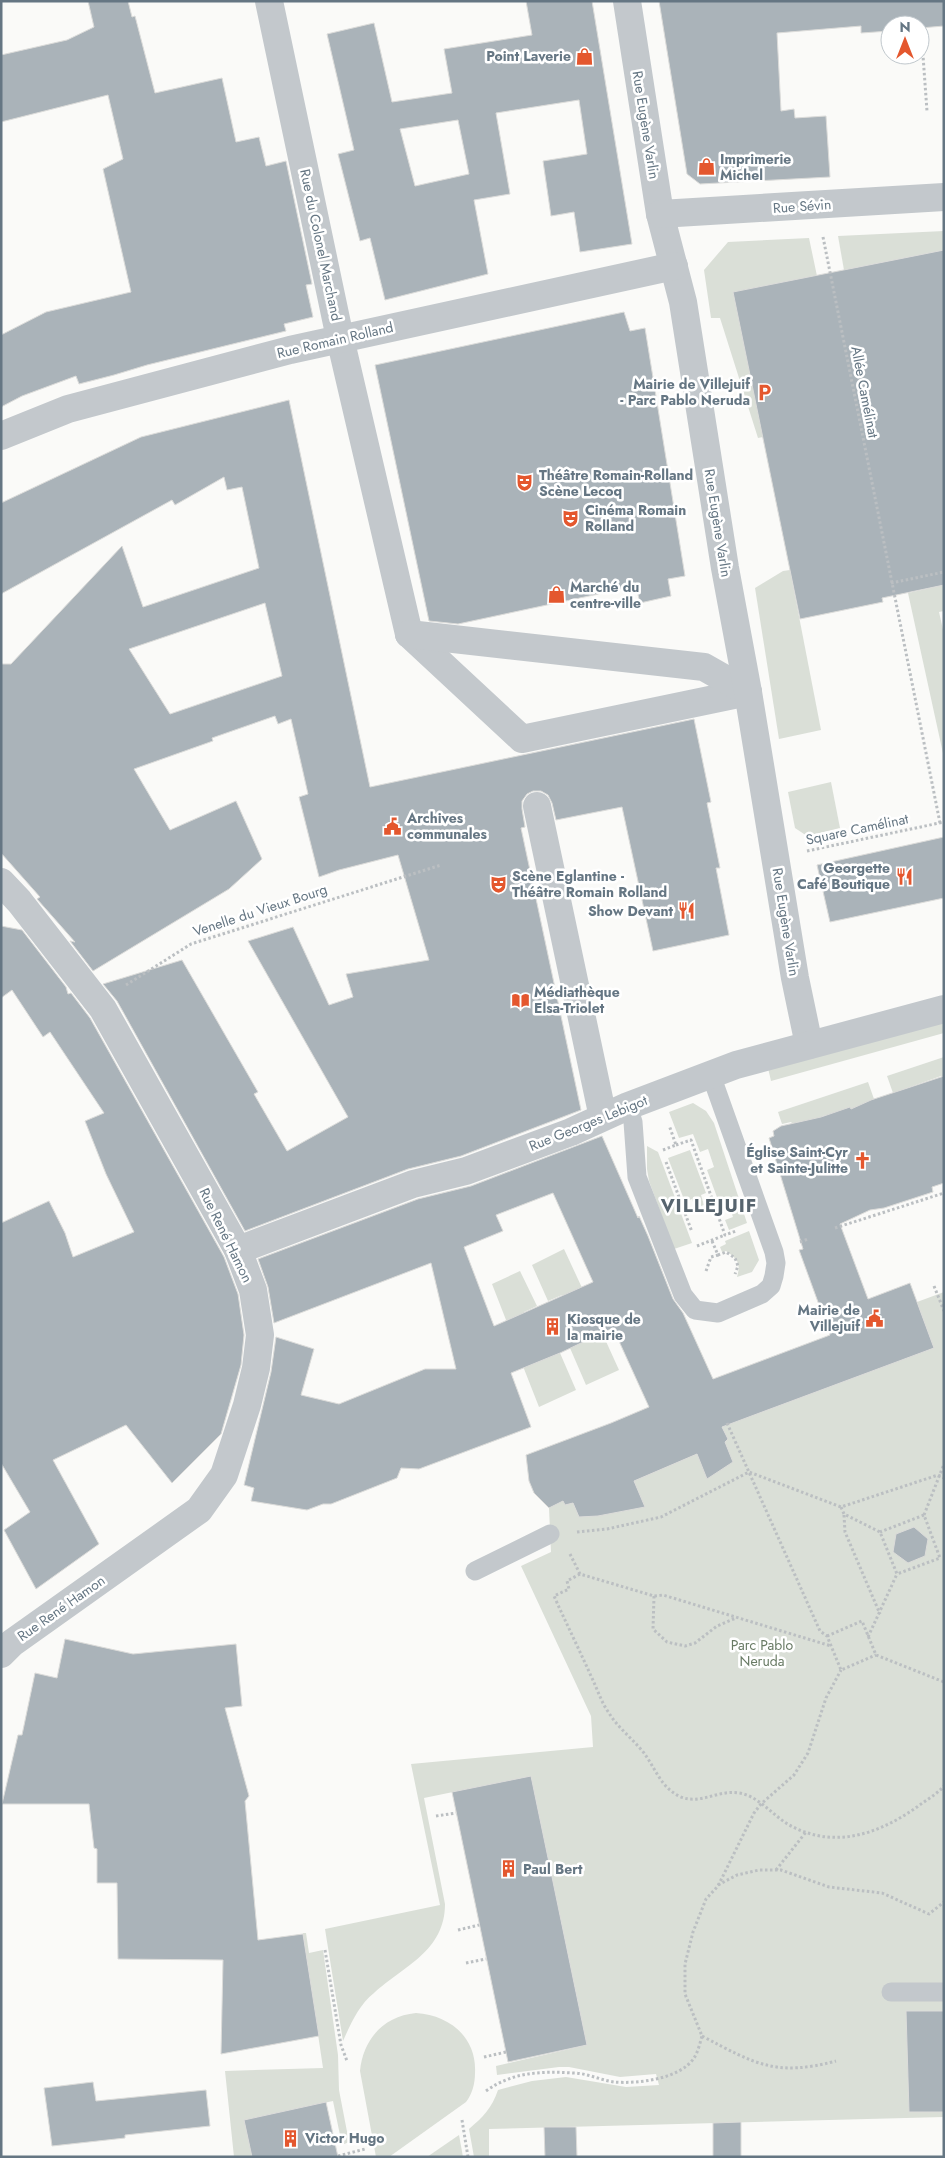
<svg xmlns="http://www.w3.org/2000/svg" width="945" height="2158" viewBox="0 0 945 2158" font-family="Jost,sans-serif">
<style>
.green{fill:#dadfd7}
.building{fill:#aab3b9;stroke:#dcdcda;fill-rule:evenodd}
.lines{fill:none;stroke-linecap:round;stroke-linejoin:round}
.path{stroke:#bbbfc2;stroke-width:3;stroke-dasharray:2.5 2.5;stroke-linecap:butt}
.service{stroke:#c3c8cc;stroke-width:19}
.pedestrian{stroke:#c3c8cc;stroke-width:28}
.minor{stroke:#c3c8cc;stroke-width:28}
.labels{text-anchor:middle;stroke-width:5;stroke-linejoin:round;paint-order:stroke}
.poi-label{font-size:14px;font-weight:bold;fill:#657683;stroke:#fff;text-anchor:start}
.street-label{font-size:14px;fill:#657683;stroke:#fff}
.park-label{font-size:14px;fill:#687a64;stroke:#fff}
.district-label{font-size:19px;font-weight:bold;letter-spacing:1px;fill:#57646e;stroke:#fff}
</style>
<rect width="100%" height="100%" fill="#fafaf8"/>
<g class="green">
<path d="M 944,231 L 944,250 L 844,270 L 838,236 Z"/>
<path d="M 809,238 L 817,276 L 763,437 L 758,438 L 720,318 L 711,318 L 704,270 L 728,242 Z"/>
<path d="M 790,570 L 821,730 L 779,739 L 755,588 L 783,571 Z"/>
<path d="M 944,585 L 944,611 L 939,612 L 944,634 L 944,758 L 908,593 Z"/>
<path d="M 831,782 L 840,828 L 807,836 L 795,828 L 788,792 Z"/>
<path d="M 944,1022 L 944,1033 L 771,1081 L 768,1068 Z"/>
<path d="M 944,1057 L 944,1081 L 941,1076 L 893,1093 L 887,1076 Z"/>
<path d="M 868,1082 L 874,1099 L 852,1112 L 849,1107 L 829,1120 L 826,1115 L 823,1116 L 824,1121 L 805,1127 L 802,1121 L 798,1122 L 797,1129 L 791,1122 L 782,1124 L 778,1112 Z"/>
<path d="M 693,1103 L 706,1111 L 714,1123 L 747,1223 L 729,1230 L 725,1220 L 733,1217 L 726,1198 L 718,1200 L 707,1170 L 714,1167 L 708,1149 L 700,1152 L 693,1134 L 679,1138 L 669,1112 Z"/>
<path d="M 647,1146 L 658,1152 L 692,1243 L 674,1249 L 649,1181 L 647,1169 Z"/>
<path d="M 690,1150 L 706,1193 L 701,1195 L 704,1205 L 695,1208 L 692,1199 L 685,1202 L 668,1158 Z"/>
<path d="M 749,1231 L 759,1260 L 752,1272 L 737,1277 C 741,1263 738,1259 726,1251 L 722,1252 L 720,1247 L 726,1244 L 725,1241 Z"/>
<path d="M 564,1249 L 590,1305 L 570,1313 L 562,1295 L 548,1301 L 532,1265 Z"/>
<path d="M 520,1271 L 537,1306 L 524,1312 L 531,1329 L 513,1338 L 492,1284 Z"/>
<path d="M 944,1292 L 944,2117 L 489,2129 L 489,2157 L 474,2157 L 469,2129 C 483,2117 492,2108 498,2090 L 532,2081 L 566,2077 L 626,2087 L 659,2085 L 656,2074 L 620,2077 L 569,2067 L 559,2067 L 497,2075 L 496,2066 L 587,2045 L 531,1776 L 424,1798 L 445,1904 C 445,1951 404,1966 374,1993 C 359,2005 351,2023 343,2041 L 325,1929 L 440,1905 L 411,1764 L 593,1747 L 591,1716 L 521,1566 L 551,1552 L 549,1508 L 563,1500 L 565,1505 L 573,1503 L 579,1517 L 598,1516 L 644,1505 L 634,1481 L 697,1454 L 707,1478 L 732,1461 L 725,1442 L 728,1439 L 721,1425 L 934,1348 L 917,1302 Z"/>
<path d="M 594,1315 L 619,1370 L 586,1385 L 570,1348 L 583,1342 Z"/>
<path d="M 517,1351 L 544,1359 L 560,1353 L 576,1390 L 539,1407 Z"/>
<path d="M 303,1933 L 306,1933 L 309,1953 L 323,1950 L 338,2055 L 339,2090 L 349,2142 L 342,2145 L 333,2101 L 244,2120 L 252,2157 L 234,2157 L 225,2071 L 323,2068 Z"/>
<path d="M 416,2013 C 449,2015 477,2037 475,2073 C 475,2084 472,2094 466,2102 L 389,2157 L 376,2157 L 360,2071 C 363,2039 384,2016 416,2013 Z"/>
<path d="M 459,2135 L 463,2157 L 427,2157 Z"/>
</g>
<g class="building">
<path d="M 88,1 L 128,1 L 132,17 L 135,16 L 155,93 L 222,78 L 236,142 L 259,137 L 266,166 L 286,161 L 312,284 L 306,285 L 313,317 L 284,324 L 286,331 L 147,365 L 114,375 L 79,384 L 76,376 L 22,396 L 1,407 L 1,335 L 46,312 L 131,292 L 103,169 L 123,159 L 108,95 L 1,122 L 1,55 L 67,40 L 94,27 Z"/>
<path d="M 526,1 L 592,1 L 632,244 L 580,252 L 574,212 L 551,216 L 543,161 L 587,154 L 579,100 L 496,113 L 510,194 L 474,200 L 488,274 L 385,300 L 370,238 L 360,241 L 338,154 L 354,150 L 327,34 L 374,23 L 392,102 L 452,93 L 444,49 L 532,35 ZM 458,120 L 469,174 L 415,186 L 400,129 Z"/>
<path d="M 659,1 L 944,1 L 944,26 L 920,28 L 920,25 L 890,25 L 890,31 L 861,33 L 861,26 L 777,33 L 781,111 L 794,109 L 795,118 L 826,116 L 830,177 L 700,184 L 687,174 Z"/>
<path d="M 944,250 L 944,585 L 882,598 L 883,602 L 800,619 L 733,292 Z"/>
<path d="M 624,312 L 630,331 L 645,328 L 685,576 L 668,579 L 671,596 L 640,603 L 636,586 L 458,624 L 429,621 L 375,365 Z"/>
<path d="M 289,400 L 370,787 L 694,719 L 711,802 L 707,803 L 720,868 L 716,868 L 729,935 L 653,951 L 622,807 L 556,820 L 552,803 L 548,795 L 541,791 L 533,791 L 527,794 L 522,801 L 522,809 L 525,827 L 521,828 L 581,1110 L 461,1156 L 408,1169 L 245,1231 L 117,1001 L 103,984 L 182,960 L 258,1092 L 254,1094 L 287,1151 L 348,1117 L 248,941 L 293,927 L 329,1005 L 353,997 L 346,974 L 429,960 L 398,855 L 339,870 L 319,877 L 299,797 L 308,794 L 291,719 L 278,724 L 275,716 L 212,738 L 213,741 L 134,769 L 170,830 L 236,801 L 262,859 L 229,889 L 93,971 L 70,941 L 75,942 L 37,899 L 40,897 L 1,853 L 1,664 L 11,664 L 122,546 L 143,607 L 259,568 L 242,487 L 227,490 L 224,477 L 175,505 L 172,500 L 1,594 L 1,503 L 141,437 ZM 265,603 L 282,676 L 170,714 L 129,649 Z"/>
<path d="M 944,837 L 944,898 L 830,922 L 817,865 Z"/>
<path d="M 1,926 L 22,930 L 66,987 L 68,994 L 71,993 L 90,1018 L 224,1257 L 238,1294 L 244,1335 L 241,1365 L 221,1434 L 172,1483 L 126,1425 L 53,1460 L 99,1544 L 36,1589 L 4,1530 L 30,1512 L 1,1463 L 1,1223 L 49,1201 L 65,1233 L 73,1257 L 134,1232 L 106,1174 L 85,1121 L 104,1113 L 50,1032 L 43,1037 L 12,990 L 1,998 Z"/>
<path d="M 944,1076 L 944,1183 L 932,1187 L 933,1192 L 884,1208 L 870,1210 L 840,1224 L 868,1299 L 910,1283 L 934,1348 L 722,1427 L 728,1439 L 725,1442 L 733,1462 L 707,1479 L 697,1454 L 634,1481 L 645,1507 L 598,1516 L 579,1517 L 573,1503 L 565,1505 L 563,1501 L 549,1508 L 534,1493 L 529,1481 L 526,1455 L 611,1423 L 649,1407 L 613,1328 L 560,1353 L 511,1373 L 531,1427 L 419,1469 L 401,1468 L 397,1478 L 331,1504 L 323,1504 L 307,1510 L 251,1501 L 254,1488 L 244,1485 L 271,1372 L 276,1337 L 314,1349 L 301,1395 L 339,1404 L 425,1369 L 456,1369 L 431,1263 L 274,1323 L 268,1287 L 258,1259 L 418,1199 L 471,1186 L 602,1136 L 638,1218 L 639,1216 L 648,1236 L 673,1299 L 683,1313 L 713,1379 L 830,1335 L 799,1250 L 803,1249 L 769,1138 L 774,1136 L 773,1131 L 781,1126 L 821,1117 L 850,1107 L 851,1109 L 871,1100 ZM 553,1193 L 593,1282 L 494,1326 L 464,1247 L 503,1231 L 496,1215 Z"/>
<path d="M 914,1527 L 928,1539 L 925,1556 L 908,1563 L 893,1552 L 896,1534 Z"/>
<path d="M 65,1639 L 133,1654 L 236,1644 L 242,1706 L 225,1708 L 249,1796 L 245,1801 L 258,1940 L 303,1934 L 319,2036 L 221,2054 L 223,1960 L 118,1959 L 117,1883 L 97,1883 L 97,1849 L 94,1848 L 89,1804 L 2,1804 L 18,1735 L 22,1735 L 35,1673 L 57,1678 Z"/>
<path d="M 531,1776 L 587,2045 L 508,2062 L 452,1792 Z"/>
<path d="M 906,2011 L 944,2011 L 944,2112 L 909,2112 Z"/>
<path d="M 93,2082 L 96,2101 L 206,2090 L 210,2126 L 125,2135 L 125,2138 L 52,2146 L 44,2088 Z"/>
<path d="M 326,2102 L 338,2157 L 252,2157 L 244,2120 Z"/>
<path d="M 741,2122 L 741,2157 L 713,2157 L 713,2123 Z"/>
<path d="M 544,2127 L 576,2127 L 577,2157 L 545,2157 Z"/>
</g>
<g class="lines">
<g class="path">
<path d="M 921,28 L 927,111"/>
<path d="M 823,237 L 940,823"/>
<path d="M 891,583 L 944,572"/>
<path d="M 807,851 L 944,822"/>
<path d="M 126,985 L 191,944 L 441,865"/>
<path d="M 676,1145 L 691,1140 L 725,1235 L 736,1231"/>
<path d="M 663,1150 L 676,1145 L 669,1125"/>
<path d="M 666,1162 L 692,1232"/>
<path d="M 835,1228 L 944,1193"/>
<path d="M 712,1241 L 718,1255 L 726,1252 L 735,1258 L 738,1266 L 735,1274"/>
<path d="M 800,1242 L 808,1239"/>
<path d="M 697,1246 L 725,1235"/>
<path d="M 706,1271 L 711,1257 L 718,1255"/>
<path d="M 934,1286 L 944,1311"/>
<path d="M 727,1423 L 820,1631 L 827,1636 L 841,1670 L 876,1655"/>
<path d="M 841,1507 L 844,1514 L 880,1532 L 897,1574 L 940,1558 L 924,1515 L 880,1532"/>
<path d="M 844,1515 L 845,1532 L 880,1614"/>
<path d="M 924,1515 L 944,1464"/>
<path d="M 577,1532 L 607,1529 L 661,1517 L 749,1472 L 841,1507 L 938,1475 L 944,1478"/>
<path d="M 570,1554 L 580,1574 L 654,1596 L 663,1595 L 831,1646"/>
<path d="M 580,1574 L 567,1581 L 569,1589 L 554,1596 C 566,1623 579,1649 591,1676 C 597,1688 601,1702 609,1713 C 618,1728 633,1739 644,1753 C 653,1765 659,1781 670,1790 C 694,1811 714,1789 739,1793 C 760,1796 774,1818 793,1827 C 837,1849 880,1833 917,1807 C 926,1800 936,1795 944,1786"/>
<path d="M 654,1596 L 653,1629 L 667,1642 L 685,1646 L 695,1643 L 717,1626 L 736,1618"/>
<path d="M 827,1636 L 862,1621 L 876,1655 L 944,1682"/>
<path d="M 868,1637 L 897,1574"/>
<path d="M 436,1816 L 456,1813"/>
<path d="M 776,1870 L 806,1832"/>
<path d="M 718,1885 L 737,1875 L 759,1870 L 781,1870 L 829,1887 L 882,1893 L 929,1914 L 944,1902"/>
<path d="M 458,1930 L 479,1925"/>
<path d="M 325,1950 L 341,2045 L 347,2061"/>
<path d="M 466,1963 L 486,1959"/>
<path d="M 702,2036 C 755,2064 776,2077 836,2061"/>
<path d="M 484,2057 L 506,2052"/>
<path d="M 486,2091 C 512,2072 541,2071 573,2073 C 587,2073 600,2080 614,2082 C 638,2084 680,2079 694,2058 C 698,2052 700,2043 702,2036 L 685,1994 L 685,1964 L 693,1932 L 706,1899 L 718,1886 L 754,1813 L 761,1804 L 794,1775 L 808,1753 L 826,1698 L 841,1670"/>
<path d="M 462,2120 L 468,2157"/>
<path d="M 338,2156 L 365,2149"/>
</g>
<g class="service">
<path d="M 628,1106 L 633,1122 L 637,1177 L 683,1295 L 695,1310 L 718,1313 L 762,1294 L 771,1286 L 774,1276 L 776,1263 L 774,1252 L 711,1075"/>
<path d="M 475,1571 L 550,1534"/>
<path d="M 891,1992 L 944,1992"/>
</g>
<g class="pedestrian">
<path d="M 340,338 L 409,634"/>
<path d="M 409,634 L 522,739 L 748,692"/>
<path d="M 409,634 L 704,667 L 748,692"/>
<path d="M 537,806 L 601,1108"/>
</g>
<g class="minor">
<path d="M 269,1 L 340,338"/>
<path d="M 627,1 L 660,214 L 683,302 L 725,568 L 748,692 L 795,978 L 809,1045"/>
<path d="M 660,214 L 944,197"/>
<path d="M 1,436 L 68,409 L 290,350 L 674,266"/>
<path d="M 1,882 L 19,901 L 103,1009 L 238,1250 L 253,1290 L 260,1335 L 256,1368 L 247,1405 L 224,1475 L 199,1510 L 12,1643 L 1,1654"/>
<path d="M 238,1250 L 413,1184 L 466,1171 L 571,1132 L 628,1106 L 736,1065 L 944,1009"/>
</g>
</g>
<defs>
<symbol id="shop-bare" viewBox="-9 -9 18 18"><path d="M-5-2.5h2.3a2.7 3.5 0 0 1 5.4 0H5L5.5 6h-11ZM-1.5-2.5h3a1.5 2.3 0 0 0-3 0Z" fill="#e4572e" stroke="#fff" stroke-width="2.5" paint-order="stroke"/></symbol>
<symbol id="parking-bare" viewBox="-9 -9 18 18"><path d="M-3.5-5.5H1a3.5 3.5 0 0 1 0 7H-1V5.5H-3.5ZM-1-3.4V-.6H.8a1.4 1.4 0 0 0 0-2.8Z" fill="#e4572e" stroke="#fff" stroke-width="2.5" paint-order="stroke"/></symbol>
<symbol id="theatre-bare" viewBox="-9 -9 18 18"><path d="M-5-5.5Q0-4 5-5.5V0Q5 5 0 6Q-5 5-5 0ZM-3.3-2.5H-1v1.5H-3.3ZM1-2.5H3.3v1.5H1ZM-2.8 1Q0 5.5 2.8 1Z" fill="#e4572e" stroke="#fff" stroke-width="2.5" paint-order="stroke"/></symbol>
<symbol id="civic-bare" viewBox="-9 -9 18 18"><path d="M-.6-6.5H3V-4.5H.6V-3L4-1V1h2V6H-6V1h2V-1L-.6-3ZM-1.2 2.5V6h2.4V2.5Z" fill="#e4572e" stroke="#fff" stroke-width="2.5" paint-order="stroke"/></symbol>
<symbol id="restaurant-bare" viewBox="-9 -9 18 18"><path d="M-5-6h1v4h1v-4h1v4h1v-4h1v5L-1.5 .5V6h-2V.5L-5-1ZM5-6V6H3V1.5H1.5Q1.5-4 5-6Z" fill="#e4572e" stroke="#fff" stroke-width="2.5" paint-order="stroke"/></symbol>
<symbol id="library-bare" viewBox="-9 -9 18 18"><path d="M-6-4Q-3-5.5-.7-3.5V5Q-3 3-6 4ZM6-4Q3-5.5 .7-3.5V5Q3 3 6 4Z" fill="#e4572e" stroke="#fff" stroke-width="2.5" paint-order="stroke"/></symbol>
<symbol id="church-bare" viewBox="-9 -9 18 18"><path d="M-1.2-6h2.4v3.5h3.3v2.4h-3.3V6h-2.4V-.1h-3.3v-2.4h3.3Z" fill="#e4572e" stroke="#fff" stroke-width="2.5" paint-order="stroke"/></symbol>
<symbol id="building-bare" viewBox="-9 -9 18 18"><path d="M-4-6H4V6H1V3H-1V6H-4ZM-2.5-4.3h1.7v1.8h-1.7ZM.8-4.3h1.7v1.8H.8ZM-2.5-1h1.7V.8h-1.7ZM.8-1h1.7V.8H.8Z" fill="#e4572e" stroke="#fff" stroke-width="2.5" paint-order="stroke"/></symbol>
</defs>
<g fill-rule="evenodd">
<use href="#shop-bare" x="572" y="44" width="25" height="25"/>
<use href="#shop-bare" x="694" y="154" width="25" height="25"/>
<use href="#parking-bare" x="752" y="380" width="25" height="25"/>
<use href="#theatre-bare" x="512" y="470" width="25" height="25"/>
<use href="#theatre-bare" x="558" y="506" width="25" height="25"/>
<use href="#shop-bare" x="544" y="582" width="25" height="25"/>
<use href="#civic-bare" x="380" y="814" width="25" height="25"/>
<use href="#restaurant-bare" x="892" y="864" width="25" height="25"/>
<use href="#theatre-bare" x="486" y="872" width="25" height="25"/>
<use href="#restaurant-bare" x="674" y="898" width="25" height="25"/>
<use href="#library-bare" x="508" y="988" width="25" height="25"/>
<use href="#church-bare" x="850" y="1148" width="25" height="25"/>
<use href="#civic-bare" x="862" y="1306" width="25" height="25"/>
<use href="#building-bare" x="540" y="1314" width="25" height="25"/>
<use href="#building-bare" x="496" y="1856" width="25" height="25"/>
<use href="#building-bare" x="278" y="2126" width="25" height="25"/>
</g>
<g class="labels">
<g class="poi-label">
<text x="571" y="61" text-anchor="end">Point Laverie</text>
<text x="720" y="164">Imprimerie<tspan x="720" dy="16">Michel</tspan></text>
<text x="750" y="389" text-anchor="end">Mairie de Villejuif<tspan x="750" dy="16">- Parc Pablo Neruda</tspan></text>
<text x="539" y="480">Théâtre Romain-Rolland<tspan x="539" dy="16">Scène Lecoq</tspan></text>
<text x="585" y="515">Cinéma Romain<tspan x="585" dy="16">Rolland</tspan></text>
<text x="570" y="592">Marché du<tspan x="570" dy="16">centre-ville</tspan></text>
<text x="407" y="823">Archives<tspan x="407" dy="16">communales</tspan></text>
<text x="890" y="873" text-anchor="end">Georgette<tspan x="890" dy="16">Café Boutique</tspan></text>
<text x="512" y="881">Scène Eglantine -<tspan x="512" dy="16">Théâtre Romain Rolland</tspan></text>
<text x="673" y="916" text-anchor="end">Show Devant</text>
<text x="534" y="997">Médiathèque<tspan x="534" dy="16">Elsa-Triolet</tspan></text>
<text x="848" y="1157" text-anchor="end">Église Saint-Cyr<tspan x="848" dy="16">et Sainte-Julitte</tspan></text>
<text x="860" y="1315" text-anchor="end">Mairie de<tspan x="860" dy="16">Villejuif</tspan></text>
<text x="567" y="1324">Kiosque de<tspan x="567" dy="16">la mairie</tspan></text>
<text x="523" y="1874">Paul Bert</text>
<text x="305" y="2143">Victor Hugo</text>
</g>
<g class="street-label">
<text transform="translate(646 125) rotate(81)" y="5">Rue Eugène Varlin</text>
<text transform="translate(802 206) rotate(-4)" y="5">Rue Sévin</text>
<text transform="translate(321 245) rotate(78)" y="5">Rue du Colonel Marchand</text>
<text transform="translate(335 340) rotate(-13)" y="5">Rue Romain Rolland</text>
<text transform="translate(865 392) rotate(79)" y="5">Allée Camélinat</text>
<text transform="translate(718 523) rotate(81)" y="5">Rue Eugène Varlin</text>
<text transform="translate(857 829) rotate(-12)" y="5">Square Camélinat</text>
<text transform="translate(260 910) rotate(-18)" y="5">Venelle du Vieux Bourg</text>
<text transform="translate(786 922) rotate(81)" y="5">Rue Eugène Varlin</text>
<text transform="translate(588 1123) rotate(-22)" y="5">Rue Georges Lebigot</text>
<text transform="translate(226 1235) rotate(64)" y="5">Rue René Hamon</text>
<text transform="translate(61 1608) rotate(-35)" y="5">Rue René Hamon</text>
</g>
<g class="park-label">
<text x="762" y="1650">Parc Pablo<tspan x="762" dy="16">Neruda</tspan></text>
</g>
<g class="district-label">
<text x="709" y="1212">VILLEJUIF</text>
</g>
</g>
<rect width="945" height="2158" fill="none" stroke="#657683" stroke-width="5"/>
<g transform="translate(905 40)"><circle r="24" fill="#ffffff" stroke="#c1c8cd"/>
<path d="M0-4L9 19L0 12L-9 19Z" fill="#e4572e"/>
<text y="-8" font-size="14" font-weight="bold" text-anchor="middle" fill="#657683">N</text>
</g>
</svg>
